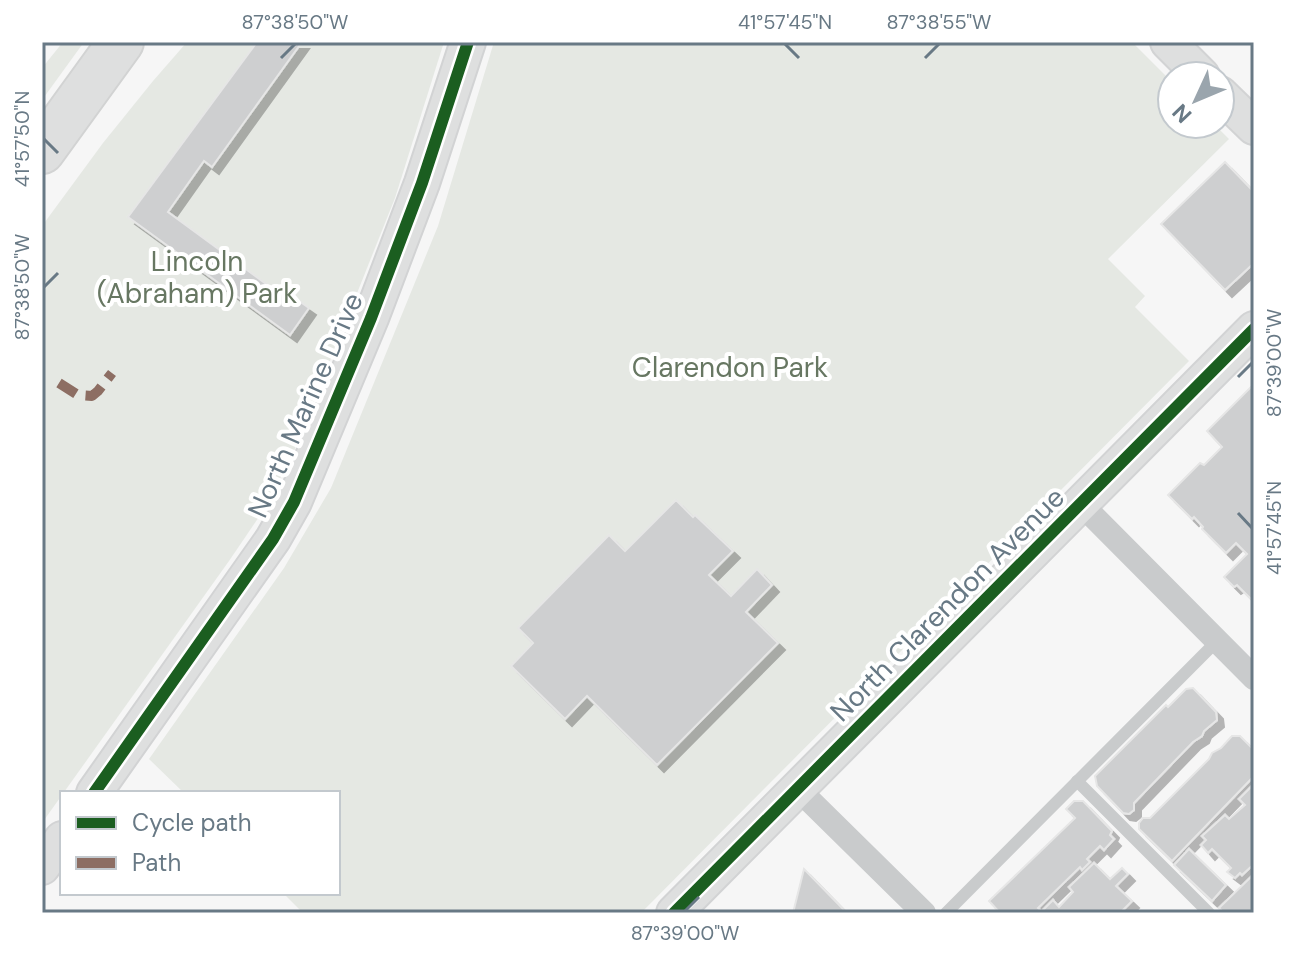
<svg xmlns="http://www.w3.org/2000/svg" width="1296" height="955" viewBox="0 0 1296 955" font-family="'DM Sans',sans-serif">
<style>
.green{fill:#e5e8e3}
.building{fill:#cecfd0;stroke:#e6e6e6;stroke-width:2;filter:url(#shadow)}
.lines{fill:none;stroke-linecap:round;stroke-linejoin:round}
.secondary-casing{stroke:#d2d3d4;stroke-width:38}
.highway-casing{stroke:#d2d3d3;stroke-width:48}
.lane{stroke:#c9cbcc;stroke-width:12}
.street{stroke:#c9cbcc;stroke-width:24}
.secondary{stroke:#dedfdf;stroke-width:34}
.highway{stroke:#dedfdf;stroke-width:44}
.quiet{stroke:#8d6e63;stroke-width:10;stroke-dasharray:20 10;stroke-linecap:butt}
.cycleway-casing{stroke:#fff;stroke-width:17}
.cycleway{stroke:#1b5e20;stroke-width:12}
.ticks{fill:none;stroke:#687985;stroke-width:3}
.labels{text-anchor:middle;stroke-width:8;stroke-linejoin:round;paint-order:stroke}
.park-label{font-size:28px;fill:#677762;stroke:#fff}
.street-label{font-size:28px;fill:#687985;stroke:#fff}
.neatline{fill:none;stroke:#687985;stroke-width:3}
.ticks-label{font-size:20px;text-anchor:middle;fill:#687985}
</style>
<defs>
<filter id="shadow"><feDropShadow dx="7" dy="7" stdDeviation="0" flood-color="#0004"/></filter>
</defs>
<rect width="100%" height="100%" fill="#f6f6f6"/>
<g class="green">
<path d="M 63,42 L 84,42 L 42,100 L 42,68 Z"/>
<path d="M 187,42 L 444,42 L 395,198 L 292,456 L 263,511 L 229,561 L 42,823 L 42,226 L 103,143 L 153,81 Z"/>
<path d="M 494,42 L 1132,42 L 1172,82 L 1172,124 L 1214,124 L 1229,139 L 1108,259 L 1145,296 L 1135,307 L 1189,361 L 641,913 L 303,913 L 283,893 L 338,893 L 338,793 L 184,793 L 149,759 L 284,568 L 331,488 L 438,226 Z"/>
</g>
<g class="building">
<path d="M 257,42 L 302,42 L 212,167 L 204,161 L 168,212 L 288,300 L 292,296 L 309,308 L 290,335 L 128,217 Z"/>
<path d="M 1225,162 L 1254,192 L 1254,263 L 1225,290 L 1161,224 Z"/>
<path d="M 1254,384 L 1254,602 L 1237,585 L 1234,587 L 1224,577 L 1247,554 L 1236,543 L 1226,553 L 1202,529 L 1203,527 L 1194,517 L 1192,519 L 1168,495 L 1200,463 L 1204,465 L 1222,447 L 1207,431 Z"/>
<path d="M 676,500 L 693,517 L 695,515 L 733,551 L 709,575 L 731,596 L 757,569 L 772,585 L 746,612 L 778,643 L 657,765 L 587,696 L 565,719 L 511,666 L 533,643 L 518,628 L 609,535 L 625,551 Z"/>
<path d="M 1193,688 L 1216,712 L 1217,720 L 1204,731 L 1202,736 L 1193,742 L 1134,803 L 1134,810 L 1129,814 L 1123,813 L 1097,786 L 1095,776 L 1166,705 L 1168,707 L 1186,689 Z"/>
<path d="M 1232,736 L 1240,736 L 1254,750 L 1254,776 L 1172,861 L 1139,829 L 1139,823 L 1143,818 L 1150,818 L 1209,759 L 1212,753 L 1221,748 Z"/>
<path d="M 1254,784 L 1254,864 L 1242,875 L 1240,873 L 1235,878 L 1227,872 L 1231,868 L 1212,849 L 1208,853 L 1201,845 L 1206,840 L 1202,836 L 1225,815 L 1229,819 L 1245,805 L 1239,799 Z"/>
<path d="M 1074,801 L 1083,801 L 1112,831 L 1110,835 L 1114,839 L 1104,850 L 1100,846 L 1087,859 L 1090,862 L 1082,870 L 1080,867 L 1038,908 L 1041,911 L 1039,913 L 1000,913 L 989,901 L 1075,818 L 1066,809 Z"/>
<path d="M 1189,849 L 1226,885 L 1212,901 L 1174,865 Z"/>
<path d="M 1094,863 L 1110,879 L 1122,868 L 1128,874 L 1116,886 L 1132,901 L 1120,913 L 1040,913 L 1053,900 L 1059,907 L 1073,892 L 1069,887 Z"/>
<path d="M 804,869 L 845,911 L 847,913 L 793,913 Z"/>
<path d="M 1254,874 L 1254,913 L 1224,913 L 1219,908 Z"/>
</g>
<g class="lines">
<defs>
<g id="secondary">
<path d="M 1168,42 L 1202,76"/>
<path d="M 1220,94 L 1254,127"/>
<path d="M 94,793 L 273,539 L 294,502 L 371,318 L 422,183 L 468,42"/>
<path d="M 42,867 L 62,839"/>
<path d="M 674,913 L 1254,329"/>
</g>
<path id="highway" d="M 42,151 L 121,42"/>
</defs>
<use href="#secondary" class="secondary-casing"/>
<use href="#highway" class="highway-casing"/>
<g class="lane">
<path d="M 1077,781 L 1209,913"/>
<path d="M 946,913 L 1217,641"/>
</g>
<g class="street">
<path d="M 1081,504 L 1254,678"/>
<path d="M 798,789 L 924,913"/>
</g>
<use href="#secondary" class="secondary"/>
<use href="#highway" class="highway"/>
<path class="quiet" d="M 59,383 L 78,395 L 92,396 L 98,391 L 112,373"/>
<defs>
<g id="cycleway">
<path d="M 94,793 L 273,539 L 294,502 L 371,318 L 422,183 L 468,42"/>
<path d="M 674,913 L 1254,329"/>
</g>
</defs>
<use href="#cycleway" class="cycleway-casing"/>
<use href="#cycleway" class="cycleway"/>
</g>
<path class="ticks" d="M 785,44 L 799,58M 281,58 L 295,44M 925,58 L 939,44M 44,139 L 58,153M 44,287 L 58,273M 1238,377 L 1252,363M 1238,513 L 1252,528M 685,911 L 699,897"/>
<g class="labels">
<g class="park-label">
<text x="197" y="271">Lincoln<tspan x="197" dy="32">(Abraham) Park</tspan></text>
<text x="730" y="377">Clarendon Park</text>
</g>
<g class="street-label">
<text transform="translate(305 405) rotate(-66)" y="10">North Marine Drive</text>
<text transform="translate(947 604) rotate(-45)" y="10">North Clarendon Avenue</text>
</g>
</g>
<rect width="1296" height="955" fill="none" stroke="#ffffff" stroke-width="88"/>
<rect x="60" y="791" width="280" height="104" fill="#ffffff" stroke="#c3c9ce" stroke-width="2"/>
<rect x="76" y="817" width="40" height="12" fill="#1b5e20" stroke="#c3c9ce" stroke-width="2"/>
<text x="132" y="831" font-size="24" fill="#687985">Cycle path</text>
<rect x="76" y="857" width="40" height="12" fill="#8d6e63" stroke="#c3c9ce" stroke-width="2"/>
<text x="132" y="871" font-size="24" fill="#687985">Path</text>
<g transform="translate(1196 100) rotate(226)"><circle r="38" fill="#ffffff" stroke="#c3c9ce" stroke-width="2"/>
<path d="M0-6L14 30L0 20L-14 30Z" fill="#9aa5ad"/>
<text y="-12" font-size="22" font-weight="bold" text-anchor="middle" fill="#687985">N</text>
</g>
<rect x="44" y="44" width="1208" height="867" class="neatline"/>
<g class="ticks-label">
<text x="295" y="29">87°38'50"W</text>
<text x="785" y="29">41°57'45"N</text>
<text x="939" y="29">87°38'55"W</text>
<text transform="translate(22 139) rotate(-90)" y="7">41°57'50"N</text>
<text transform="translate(22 287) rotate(-90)" y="7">87°38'50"W</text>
<text transform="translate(1274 363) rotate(-90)" y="7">87°39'00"W</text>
<text transform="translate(1274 528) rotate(-90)" y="7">41°57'45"N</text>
<text x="685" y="940">87°39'00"W</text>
</g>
</svg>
